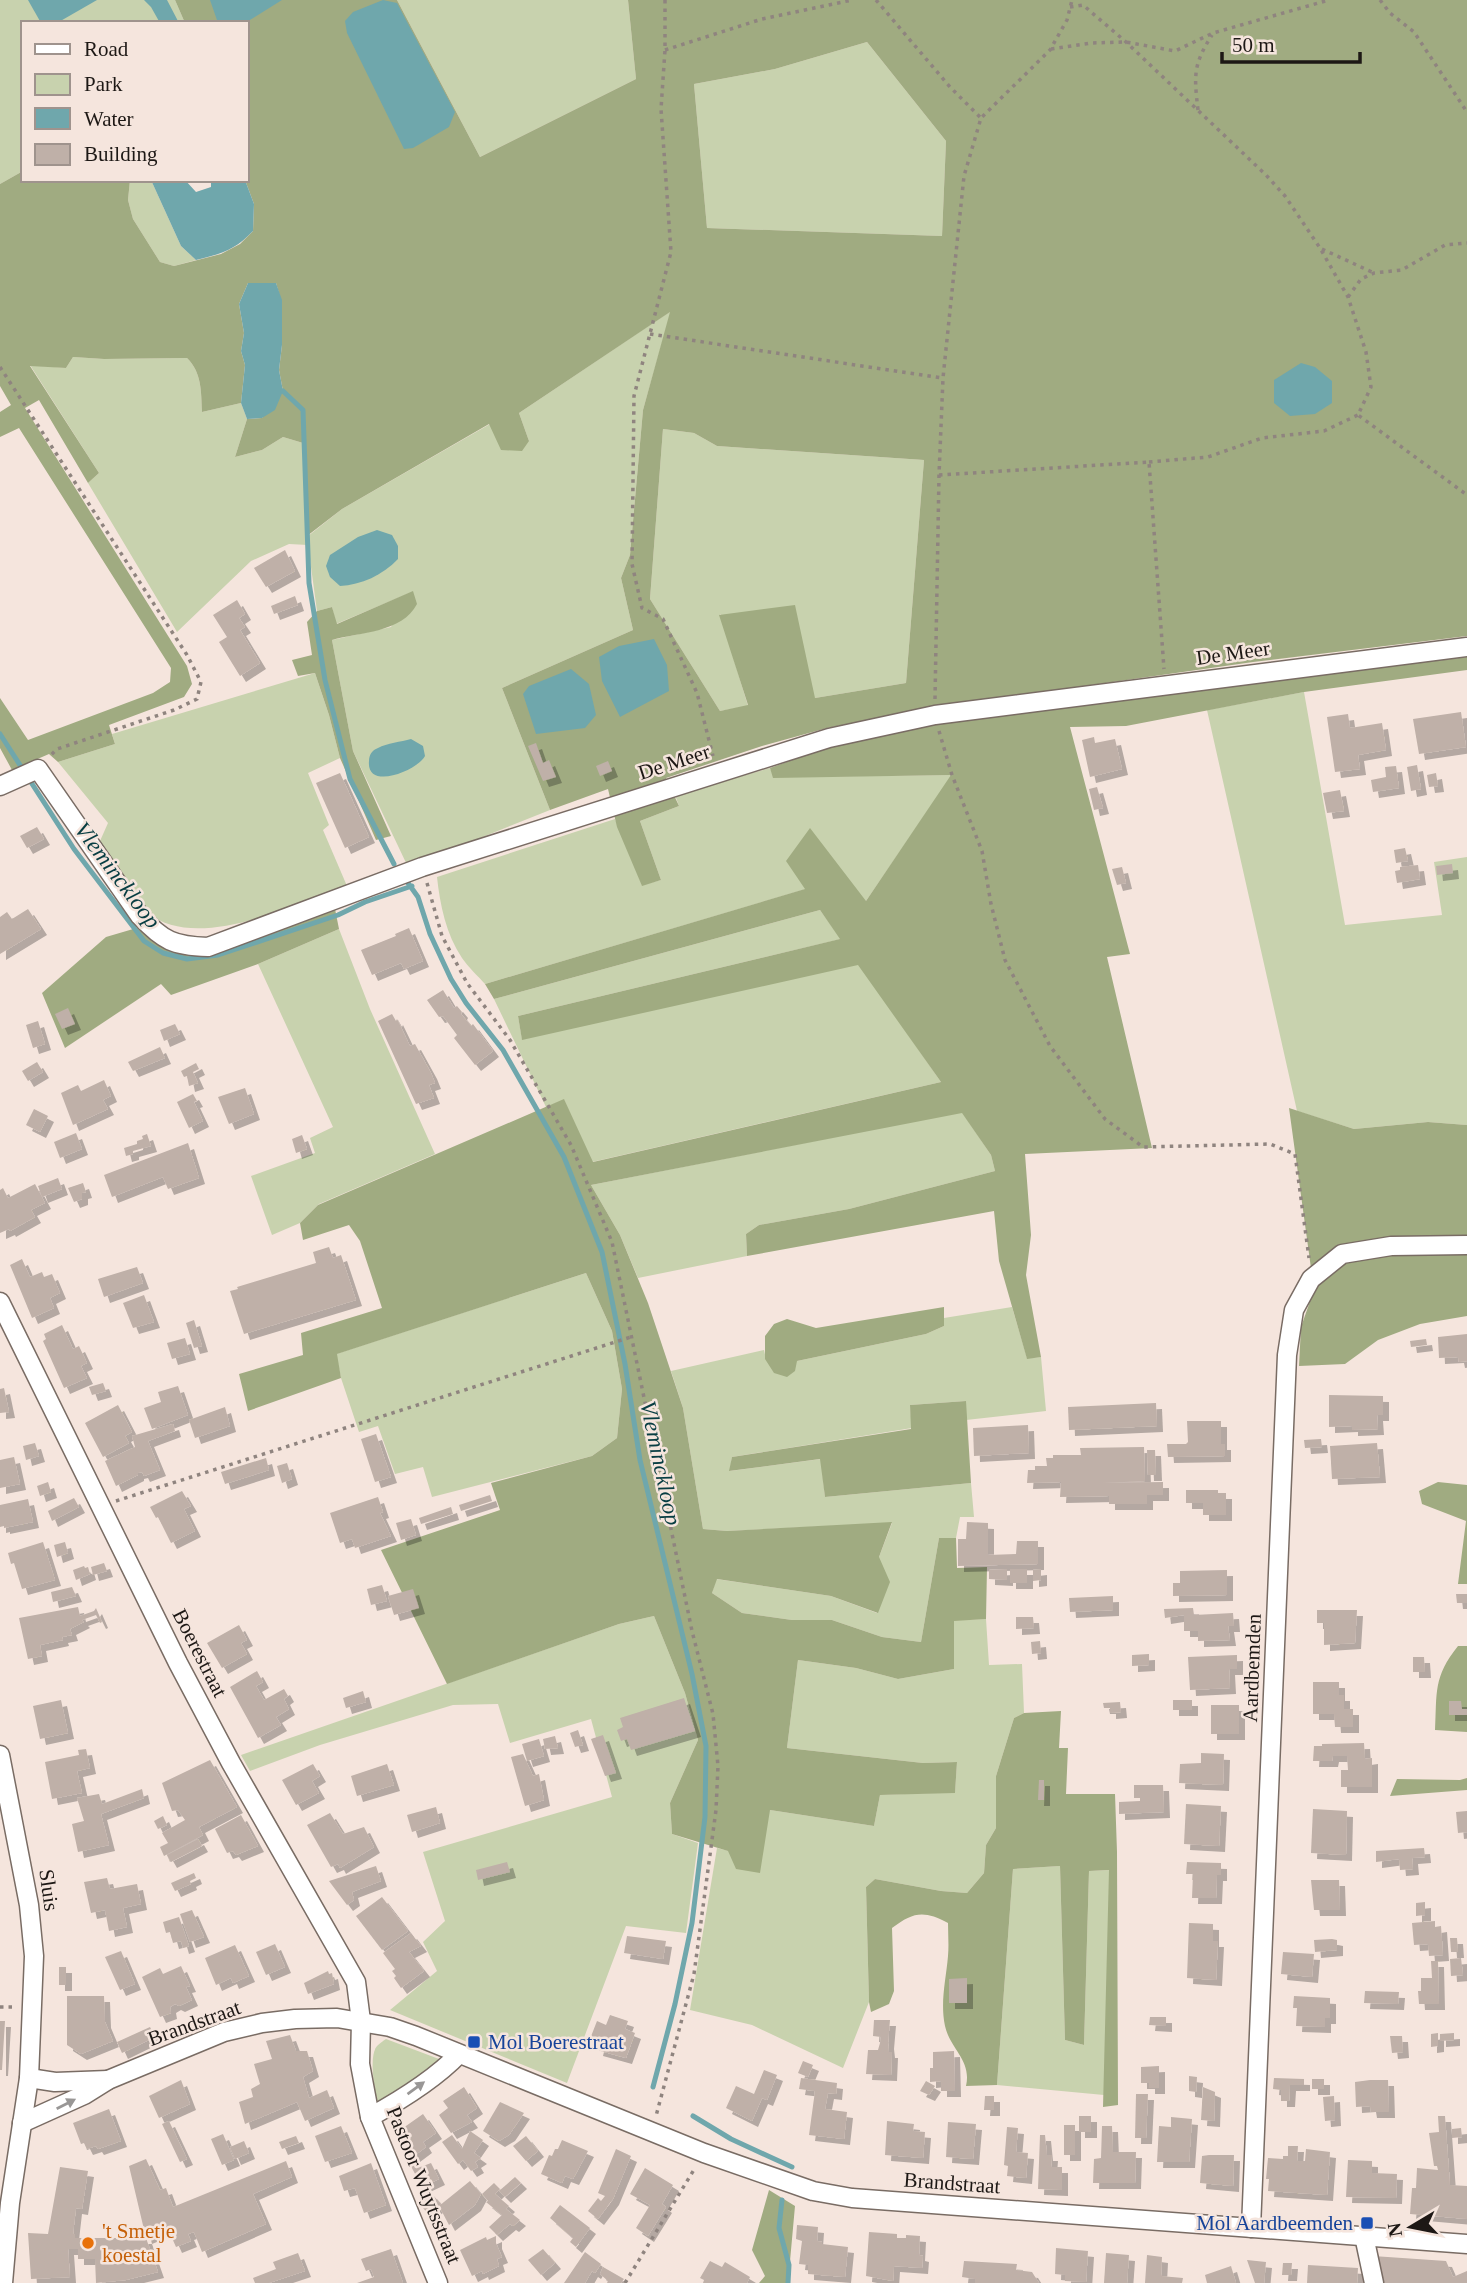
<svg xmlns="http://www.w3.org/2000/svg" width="1467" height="2283" viewBox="0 0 1467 2283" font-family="'Times New Roman',serif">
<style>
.green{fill:#c8d2ae}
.forest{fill:#a0ab81;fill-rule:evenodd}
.water{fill:#6fa7ac}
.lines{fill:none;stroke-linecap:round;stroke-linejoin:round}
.stream{stroke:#6fa7ac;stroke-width:5}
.building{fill:#bfb0a8;filter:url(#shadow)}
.minor-casing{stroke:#796c64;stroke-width:21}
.path{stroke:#8f847f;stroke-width:3.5;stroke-dasharray:3.5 5;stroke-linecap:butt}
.minor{stroke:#fff;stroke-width:18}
.oneway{fill:#999796}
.transit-dot{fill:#1a4fb4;stroke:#f5e5dd;stroke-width:2.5}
.food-dot{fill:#e8710a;stroke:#f5e5dd;stroke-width:2.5}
.labels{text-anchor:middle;stroke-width:5;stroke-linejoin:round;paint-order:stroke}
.street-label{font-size:21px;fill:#1d1815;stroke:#f5e5dd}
.transit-label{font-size:21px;fill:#164399;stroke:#f5e5dd;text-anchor:start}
.food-label{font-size:21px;fill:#c56008;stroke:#f5e5dd;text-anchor:start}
.water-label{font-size:23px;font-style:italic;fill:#073d42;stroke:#f5e5dd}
</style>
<defs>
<filter id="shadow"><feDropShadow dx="6" dy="6" stdDeviation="0" flood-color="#0004"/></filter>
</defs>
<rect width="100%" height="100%" fill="#f5e5dd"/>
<g class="green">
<path d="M 0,0 L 175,0 L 185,23 L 23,23 L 23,171 L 0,184 Z"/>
<path d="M 397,0 L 628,0 L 636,79 L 480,157 Z"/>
<path d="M 867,42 L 946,141 L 942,236 L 707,228 L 694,84 L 775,69 Z"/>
<path d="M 130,180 L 151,180 L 181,246 L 196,260 L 174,266 L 160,262 L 133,219 L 128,200 Z"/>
<path d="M 671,311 L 643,410 L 630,555 L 621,578 L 633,630 L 502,688 L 550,810 L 408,867 L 353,751 L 332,640 L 391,627 L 412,592 L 336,624 L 332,607 L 317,611 L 308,545 L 289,544 L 251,561 L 177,632 L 88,483 L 99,473 L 30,365 L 66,368 L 73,357 L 104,359 L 187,358 C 202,373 201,391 202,412 L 241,403 L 247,419 L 235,457 L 262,450 L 283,437 L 303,443 L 308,536 L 342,509 L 490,424 L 529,441 L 519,413 Z"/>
<path d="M 663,429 L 694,433 L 717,446 L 924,460 L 906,683 L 815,698 L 720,614 L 748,706 L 720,711 L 650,599 Z"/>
<path d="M 315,673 L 329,715 L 340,758 L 308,773 L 329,825 L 323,830 L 347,886 C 295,904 197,953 148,913 C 142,908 137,898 132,891 C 121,874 111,858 100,841 L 108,823 L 58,762 L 115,744 L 112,734 Z"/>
<path d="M 1304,692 L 1345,925 L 1442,915 L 1434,862 L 1467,857 L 1467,1125 L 1428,1122 L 1354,1129 L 1297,1111 L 1207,710 Z"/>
<path d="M 770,768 L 774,777 L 952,775 L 866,901 L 806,889 L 485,984 C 478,976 468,967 462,958 C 446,934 440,905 437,877 L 615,819 L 642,885 L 661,880 L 640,821 L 679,806 L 675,795 Z"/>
<path d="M 820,910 L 841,939 L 518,1016 L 522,1039 L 859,964 L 941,1082 L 592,1162 L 564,1100 L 546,1107 L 494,999 Z"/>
<path d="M 339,929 L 370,1009 L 435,1154 L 319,1204 L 300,1223 L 272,1235 L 251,1176 L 315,1153 L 310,1138 L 333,1127 L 258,964 Z"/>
<path d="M 962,1112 L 991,1155 L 995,1171 L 849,1209 L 759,1225 L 746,1234 L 747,1256 L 638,1278 L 620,1235 L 591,1185 Z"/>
<path d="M 586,1273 L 612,1331 L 622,1389 L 617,1438 L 592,1456 L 432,1497 L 423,1467 L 395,1474 L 378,1426 L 359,1432 L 341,1378 L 336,1354 Z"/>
<path d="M 1012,1307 L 1027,1358 L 1041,1357 L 1046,1411 L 966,1420 L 966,1401 L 910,1405 L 912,1428 L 732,1457 L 730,1471 L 821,1459 L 825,1497 L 971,1483 L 974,1517 L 960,1517 L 956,1538 L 939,1538 L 921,1642 L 882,1637 L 832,1620 L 792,1620 L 742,1613 L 712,1593 L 716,1579 L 831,1596 L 877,1613 L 879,1557 L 892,1523 L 727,1531 L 703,1529 L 683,1408 L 671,1371 L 764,1350 L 766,1359 L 797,1361 L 926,1334 L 944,1326 L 944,1318 Z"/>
<path d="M 654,1616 L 685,1693 L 698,1740 L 670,1803 L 672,1834 L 698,1843 L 686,1933 L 626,1926 L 567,2083 L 390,2010 L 437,1971 L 423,1942 L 445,1921 L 423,1852 L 612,1797 L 591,1719 L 510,1743 L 498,1704 L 453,1705 L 320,1745 L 250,1771 L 241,1755 L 619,1624 Z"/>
<path d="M 986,1619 L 989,1665 L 1022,1664 L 1024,1713 L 1014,1718 L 996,1776 L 996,1828 L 986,1845 L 984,1873 L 967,1893 L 941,1891 L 875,1879 L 866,1887 L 869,2002 L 843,2068 L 752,2025 L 690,2010 L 717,1848 L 729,1851 L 770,1810 L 874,1826 L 880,1795 L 955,1792 L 957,1762 L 923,1763 L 787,1748 L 798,1660 L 856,1668 L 898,1679 L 954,1669 L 954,1620 Z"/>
<path d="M 1060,1866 L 1065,2040 L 1084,2045 L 1089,1871 L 1110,1870 L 1104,2095 L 997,2085 L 1013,1869 Z"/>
<path d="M 386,2039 L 439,2059 L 436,2067 L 379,2108 C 375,2094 368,2057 377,2046 C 380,2043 383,2041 386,2039 Z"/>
</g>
<g class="forest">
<path d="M 175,0 L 397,0 L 480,157 L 636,79 L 628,0 L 1467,0 L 1467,636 L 1253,662 L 924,709 L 827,728 L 762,746 L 666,778 L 679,806 L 640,821 L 661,880 L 642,886 L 617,827 L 608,789 L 550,810 L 502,688 L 633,630 L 621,578 L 630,555 L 643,410 L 670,312 L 519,413 L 529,441 L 522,451 L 501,450 L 489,424 L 342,509 L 307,536 L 303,443 L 283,437 L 262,450 L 235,457 L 247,419 L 262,418 L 283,391 L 279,370 L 282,345 L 281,300 L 276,283 L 248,283 L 239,304 L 244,333 L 241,351 L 245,365 L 241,403 L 202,412 C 201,391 202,373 187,358 L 104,359 L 73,357 L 66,368 L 30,366 L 99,473 L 88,483 L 39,400 L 25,408 L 187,666 L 192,684 L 184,697 L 109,725 L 115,744 L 58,762 L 49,754 L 12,770 L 0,748 L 0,698 L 28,740 L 153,693 L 170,682 L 171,668 L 19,428 L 0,437 L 0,412 L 11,405 L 0,386 L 0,184 L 23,171 L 23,180 L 130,180 L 128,200 L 133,219 L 160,262 L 174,266 L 221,254 L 240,244 L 253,231 L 254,204 L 245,180 L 247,180 L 247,23 L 185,23 ZM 867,42 L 946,141 L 942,236 L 707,228 L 694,84 L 775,69 ZM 663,429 L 694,433 L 717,446 L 924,460 L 906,683 L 815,698 L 795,605 L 719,615 L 748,705 L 720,711 L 650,599 Z"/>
<path d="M 413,591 L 417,604 C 402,633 360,632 332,640 L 353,751 L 391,836 L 376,840 L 340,758 L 329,715 L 315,673 L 298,676 L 292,660 L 312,655 L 307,622 L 317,611 L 332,607 L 337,624 Z"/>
<path d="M 1467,657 L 1467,670 L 1304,692 L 1126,726 L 1070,727 L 1130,954 L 1107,957 L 1152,1148 L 1025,1154 L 1031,1235 L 1026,1275 L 1041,1357 L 1027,1359 L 999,1261 L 994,1211 L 747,1256 L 746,1234 L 759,1225 L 849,1209 L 995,1171 L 991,1155 L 962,1113 L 591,1185 L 620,1235 L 648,1303 L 683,1408 L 703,1529 L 727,1531 L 892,1522 L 879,1557 L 890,1582 L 878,1613 L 831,1596 L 717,1579 L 712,1593 L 742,1613 L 792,1620 L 832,1620 L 882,1637 L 921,1642 L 939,1538 L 956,1538 L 957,1568 L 987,1567 L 986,1619 L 954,1621 L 954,1669 L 898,1679 L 856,1668 L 798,1660 L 787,1748 L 923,1763 L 957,1762 L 955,1793 L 880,1795 L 874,1826 L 770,1810 L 760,1873 L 736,1869 L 728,1851 L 672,1834 L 670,1803 L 698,1740 L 685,1693 L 654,1616 L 619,1624 L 447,1684 L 381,1550 L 500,1510 L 491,1483 L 592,1456 L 617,1438 L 622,1389 L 612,1331 L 586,1273 L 337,1354 L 341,1378 L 248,1411 L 239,1374 L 303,1355 L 301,1333 L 382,1308 L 360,1241 L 349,1225 L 303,1240 L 300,1223 L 318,1205 L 564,1099 L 593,1162 L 941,1082 L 858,965 L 522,1040 L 518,1016 L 840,939 L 820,910 L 494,999 L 485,984 L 805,889 L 786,861 L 810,828 L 866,901 L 951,775 L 773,778 L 770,768 L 842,742 L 921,724 Z"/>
<path d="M 335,909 L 339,929 L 258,964 L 171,995 L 161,984 L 65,1048 L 42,993 L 106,937 L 140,927 L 174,946 L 230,945 L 295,925 Z"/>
<path d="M 1289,1108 L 1354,1129 L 1428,1122 L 1467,1125 L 1467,1316 L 1420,1324 L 1378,1340 L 1345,1364 L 1299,1366 L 1301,1327 L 1314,1290 Z"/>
<path d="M 944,1307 L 944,1326 L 926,1334 L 797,1361 L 795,1371 L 787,1377 L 774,1373 L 765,1359 L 765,1336 L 774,1324 L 787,1319 L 816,1328 Z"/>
<path d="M 966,1401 L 971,1483 L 825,1497 L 820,1459 L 729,1471 L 732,1457 L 911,1429 L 910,1405 Z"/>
<path d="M 1438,1482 L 1467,1485 L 1467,1584 L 1458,1584 L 1466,1521 L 1422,1504 L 1419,1491 Z"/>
<path d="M 1458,1646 L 1467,1646 L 1467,1732 L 1435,1730 C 1437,1693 1433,1677 1458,1646 Z"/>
<path d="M 1061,1711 L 1059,1748 L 1068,1748 L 1066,1794 L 1115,1794 L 1117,1852 L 1118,2105 L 1103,2107 L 1109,1870 L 1089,1871 L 1084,2045 L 1065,2040 L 1060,1866 L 1013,1869 L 997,2085 L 966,2086 C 972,2060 950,2049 945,2026 C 940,2002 946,1980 948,1956 C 949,1945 948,1934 948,1923 C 924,1910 913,1912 892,1928 L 894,1991 L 889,2004 L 871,2012 L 869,2002 L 866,1887 L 875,1879 L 941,1891 L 967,1893 L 984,1873 L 986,1845 L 996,1828 L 996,1776 L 1014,1718 L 1024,1713 Z"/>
<path d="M 1467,1778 L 1467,1790 L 1390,1796 L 1397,1779 L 1460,1780 Z"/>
<path d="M 769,2190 L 795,2206 L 788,2283 L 759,2283 L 765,2276 L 752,2250 Z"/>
</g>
<g class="water">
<path d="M 28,0 L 97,0 L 57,23 L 41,23 Z"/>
<path d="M 144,0 L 167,0 L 179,23 L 160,23 L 151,7 Z"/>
<path d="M 210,0 L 282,0 L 245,23 L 218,23 Z"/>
<path d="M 383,0 L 397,3 L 455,112 L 449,127 L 413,148 L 404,149 L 347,33 L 345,21 L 353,12 Z"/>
<path d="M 151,180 L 185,180 L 196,192 L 211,187 L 211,180 L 245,180 L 254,204 L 253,231 C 235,250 221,254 196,260 L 181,246 Z"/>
<path d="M 248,283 L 276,283 L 282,300 L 282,345 L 279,370 L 283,391 L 275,410 L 262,418 L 247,419 L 241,403 L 245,365 L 241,351 L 244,333 L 239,304 Z"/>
<path d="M 1301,363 L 1315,367 L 1332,381 L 1332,403 L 1315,414 L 1290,416 L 1274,403 L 1274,380 Z"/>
<path d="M 377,530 L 392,535 L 398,546 L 398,559 C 383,575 361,585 340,586 L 330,577 L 326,566 L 330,555 L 358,537 Z"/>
<path d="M 654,639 L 667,665 L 669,691 L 620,717 L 602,681 L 599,657 L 619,646 Z"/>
<path d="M 571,669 L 589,684 L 596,715 L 585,728 L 536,734 L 523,694 L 529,686 Z"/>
<path d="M 411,739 L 423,746 L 425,756 C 417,771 366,791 369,761 C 369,755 372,750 378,748 C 387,743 401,742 411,739 Z"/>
</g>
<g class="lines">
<g class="stream">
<path d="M 283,391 L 303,410 L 309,583 L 325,680 L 350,779 L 394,864"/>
<path d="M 0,734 L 74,849 L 144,941 L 163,953 L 187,959 L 218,955 L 338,915 L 365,902 L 412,886"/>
<path d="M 408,883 L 418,897 L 430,934 L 451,979 L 466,1003 L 503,1050 L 564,1157 L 602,1252 L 625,1364 L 640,1460 L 692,1674 L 706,1746 L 705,1817 L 692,1923 L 675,2004 L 653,2087"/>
<path d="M 693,2116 L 731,2139 L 792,2167"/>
<path d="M 782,2200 L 779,2228 L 789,2265 L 788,2283"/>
</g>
</g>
<g class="building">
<path d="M 285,550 L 295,571 L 266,587 L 254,568 Z"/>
<path d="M 295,596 L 298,605 L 274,614 L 271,606 Z"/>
<path d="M 237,600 L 245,614 L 239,618 L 245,627 L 240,630 L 260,663 L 240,676 L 219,642 L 227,637 L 213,615 Z"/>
<path d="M 1461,712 L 1466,747 L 1419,754 L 1413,719 Z"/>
<path d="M 1348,714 L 1350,728 L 1382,723 L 1386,750 L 1358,755 L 1360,769 L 1335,772 L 1327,717 Z"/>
<path d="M 1094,737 L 1095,743 L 1115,739 L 1122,769 L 1090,777 L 1082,740 Z"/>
<path d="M 536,743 L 543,763 L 549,760 L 556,777 L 543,781 L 528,746 Z"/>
<path d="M 608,761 L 612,771 L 600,776 L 596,766 Z"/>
<path d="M 1417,765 L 1421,789 L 1411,791 L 1407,767 Z"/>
<path d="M 1396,766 L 1399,788 L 1373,792 L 1371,780 L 1386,777 L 1385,767 Z"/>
<path d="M 340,773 L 369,837 L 345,848 L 316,783 Z"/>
<path d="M 1436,773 L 1438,786 L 1429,787 L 1427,775 Z"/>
<path d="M 1097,787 L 1103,808 L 1094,810 L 1089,789 Z"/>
<path d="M 1340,790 L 1344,811 L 1327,813 L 1323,793 Z"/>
<path d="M 37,827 L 44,839 L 27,848 L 20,836 Z"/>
<path d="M 1405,848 L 1408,861 L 1396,863 L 1394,850 Z"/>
<path d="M 1452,864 L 1453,873 L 1437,875 L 1436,866 Z"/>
<path d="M 1418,865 L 1420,879 L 1397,883 L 1395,871 L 1400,870 L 1400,867 Z"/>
<path d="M 1122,867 L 1126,883 L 1117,885 L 1112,869 Z"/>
<path d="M 28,909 L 41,929 L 0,954 L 0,917 L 7,912 L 12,919 Z"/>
<path d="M 409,928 L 423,961 L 404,969 L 401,963 L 372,975 L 361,950 L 396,936 L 395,934 Z"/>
<path d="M 443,990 L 454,1008 L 457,1006 L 462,1012 L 461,1014 L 471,1026 L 473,1024 L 493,1051 L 475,1065 L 454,1038 L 457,1035 L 443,1016 L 439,1017 L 427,1000 Z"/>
<path d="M 68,1008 L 75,1024 L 62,1029 L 55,1014 Z"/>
<path d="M 392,1014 L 396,1021 L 397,1019 L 410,1046 L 415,1044 L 431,1073 L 435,1083 L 429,1085 L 434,1098 L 416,1104 L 378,1021 Z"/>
<path d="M 38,1021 L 45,1044 L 33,1048 L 26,1025 Z"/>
<path d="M 175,1024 L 180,1034 L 164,1041 L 160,1030 Z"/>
<path d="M 160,1047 L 165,1058 L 133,1071 L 128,1062 Z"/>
<path d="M 37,1062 L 43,1072 L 28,1081 L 22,1071 Z"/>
<path d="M 196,1063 L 199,1069 L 193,1072 L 198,1083 L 189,1086 L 187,1076 L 184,1077 L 181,1071 Z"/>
<path d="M 104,1080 L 111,1096 L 103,1100 L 108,1109 L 73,1125 L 61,1093 L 78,1085 L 81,1091 Z"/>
<path d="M 245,1088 L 254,1114 L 229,1124 L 218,1097 Z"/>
<path d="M 193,1094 L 197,1101 L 194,1102 L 203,1121 L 189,1128 L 177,1102 Z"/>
<path d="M 34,1109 L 48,1116 L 40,1132 L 26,1125 Z"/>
<path d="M 76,1133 L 82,1149 L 60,1158 L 54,1142 Z"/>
<path d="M 147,1134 L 151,1146 L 133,1151 L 133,1154 L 126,1156 L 124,1148 L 137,1144 L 137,1141 L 143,1139 L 142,1136 Z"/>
<path d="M 302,1135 L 307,1149 L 296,1153 L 292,1139 Z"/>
<path d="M 188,1143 L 199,1178 L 168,1189 L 163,1177 L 112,1197 L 104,1175 Z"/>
<path d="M 58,1178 L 62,1189 L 42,1197 L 38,1186 Z"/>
<path d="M 83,1183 L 86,1192 L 82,1193 L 82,1199 L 74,1202 L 68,1188 Z"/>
<path d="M 35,1184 L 45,1203 L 31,1210 L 35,1217 L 10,1231 L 9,1229 L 0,1233 L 0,1190 L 3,1188 L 8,1198 Z"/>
<path d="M 329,1247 L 333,1258 L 341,1255 L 356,1300 L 244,1334 L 230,1291 L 238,1289 L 237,1287 L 316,1263 L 313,1252 Z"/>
<path d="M 22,1259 L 30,1277 L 42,1272 L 44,1277 L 52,1274 L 60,1293 L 50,1298 L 54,1308 L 32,1318 L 10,1265 Z"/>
<path d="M 137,1267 L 143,1283 L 104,1297 L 98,1279 Z"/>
<path d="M 144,1295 L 154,1322 L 133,1328 L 123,1303 Z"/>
<path d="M 194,1320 L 202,1346 L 194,1348 L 186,1323 Z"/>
<path d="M 62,1325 L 73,1349 L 79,1346 L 87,1363 L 81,1366 L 87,1378 L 64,1388 L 43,1341 L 46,1339 L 44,1334 Z"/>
<path d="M 1467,1334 L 1467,1361 L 1459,1362 L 1458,1357 L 1439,1358 L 1438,1337 Z"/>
<path d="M 185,1338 L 190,1354 L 172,1359 L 167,1343 Z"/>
<path d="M 1426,1339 L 1427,1345 L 1411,1347 L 1410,1341 Z"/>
<path d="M 103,1383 L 106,1391 L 92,1395 L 89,1387 Z"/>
<path d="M 178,1386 L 188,1415 L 152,1429 L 144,1408 L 161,1402 L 158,1392 Z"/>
<path d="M 4,1388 L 9,1412 L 0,1413 L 0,1389 Z"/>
<path d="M 1329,1395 L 1383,1396 L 1383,1415 L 1377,1415 L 1378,1429 L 1352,1430 L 1352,1426 L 1329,1427 Z"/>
<path d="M 1156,1403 L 1157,1426 L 1069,1430 L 1068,1407 Z"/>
<path d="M 118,1405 L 132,1432 L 125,1436 L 129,1443 L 103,1457 L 85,1423 Z"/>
<path d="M 225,1407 L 230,1426 L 195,1438 L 189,1420 Z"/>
<path d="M 1187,1421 L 1221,1421 L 1221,1444 L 1225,1444 L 1225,1456 L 1168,1457 L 1167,1444 L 1186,1444 L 1188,1442 Z"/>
<path d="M 173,1424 L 175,1431 L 148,1441 L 160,1470 L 144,1476 L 142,1472 L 138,1473 L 138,1475 L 116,1486 L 105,1461 L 135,1447 L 132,1436 Z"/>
<path d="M 1028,1425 L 1029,1453 L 974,1456 L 973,1428 Z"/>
<path d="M 376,1434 L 391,1477 L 375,1482 L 361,1439 Z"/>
<path d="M 1321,1439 L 1322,1447 L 1305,1448 L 1304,1440 Z"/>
<path d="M 35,1443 L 39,1456 L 26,1460 L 23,1446 Z"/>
<path d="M 1377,1443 L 1380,1477 L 1332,1479 L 1330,1446 Z"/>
<path d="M 1144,1447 L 1145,1481 L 1102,1483 L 1163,1482 L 1163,1495 L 1147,1495 L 1147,1504 L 1109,1504 L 1109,1496 L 1060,1497 L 1061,1482 L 1027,1483 L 1028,1470 L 1035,1470 L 1035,1466 L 1047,1466 L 1046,1458 L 1053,1458 L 1053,1455 L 1081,1455 L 1080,1448 Z"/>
<path d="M 1147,1450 L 1155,1450 L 1156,1475 L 1148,1475 Z"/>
<path d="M 14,1457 L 20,1484 L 0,1488 L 0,1460 Z"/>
<path d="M 266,1458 L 269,1470 L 225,1484 L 221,1472 Z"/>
<path d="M 287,1463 L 292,1479 L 282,1483 L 277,1466 Z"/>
<path d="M 48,1482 L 51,1492 L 40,1496 L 37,1486 Z"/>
<path d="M 1186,1490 L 1218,1490 L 1218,1493 L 1226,1493 L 1226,1515 L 1203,1515 L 1203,1503 L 1186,1503 Z"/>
<path d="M 182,1491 L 191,1506 L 184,1509 L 195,1531 L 171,1543 L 158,1517 L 156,1518 L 150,1507 Z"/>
<path d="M 490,1495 L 492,1501 L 461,1511 L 459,1505 Z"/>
<path d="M 378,1497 L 383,1512 L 380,1513 L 391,1536 L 355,1548 L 352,1539 L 340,1543 L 330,1513 Z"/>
<path d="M 74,1498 L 79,1507 L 52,1521 L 48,1511 Z"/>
<path d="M 28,1499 L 33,1522 L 4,1528 L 4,1526 L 0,1527 L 0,1505 Z"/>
<path d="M 451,1507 L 453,1514 L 421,1524 L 419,1518 Z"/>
<path d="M 411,1519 L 416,1535 L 401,1540 L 396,1523 Z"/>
<path d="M 967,1522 L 988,1523 L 988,1555 L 1016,1554 L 1017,1541 L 1038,1541 L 1038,1564 L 958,1566 L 958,1539 L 966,1539 Z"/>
<path d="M 43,1542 L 55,1580 L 22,1589 L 14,1563 L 11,1564 L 8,1553 Z"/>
<path d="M 65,1542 L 68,1553 L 57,1557 L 54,1545 Z"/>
<path d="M 104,1563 L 107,1571 L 93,1575 L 91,1567 Z"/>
<path d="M 84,1566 L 85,1568 L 88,1567 L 90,1574 L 76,1580 L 73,1570 Z"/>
<path d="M 1007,1569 L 1007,1580 L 989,1579 L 989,1570 Z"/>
<rect x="1010" y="1569" width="17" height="14"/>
<path d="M 1041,1569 L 1041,1580 L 1033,1581 L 1033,1570 Z"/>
<path d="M 1227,1570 L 1227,1595 L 1173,1596 L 1173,1583 L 1180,1583 L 1180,1571 Z"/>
<path d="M 382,1585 L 387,1601 L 371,1605 L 367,1589 Z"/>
<path d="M 72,1587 L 76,1596 L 53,1602 L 51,1592 Z"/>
<path d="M 413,1589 L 419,1608 L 394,1615 L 388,1596 Z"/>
<path d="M 1456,1594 L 1467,1594 L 1467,1603 L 1457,1603 Z"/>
<path d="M 1113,1596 L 1113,1610 L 1070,1612 L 1069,1598 Z"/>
<path d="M 78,1607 L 80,1616 L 94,1611 L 96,1608 L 102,1622 L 100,1623 L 96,1615 L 82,1620 L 84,1622 L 70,1629 L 72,1635 L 62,1637 L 63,1640 L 40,1645 L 42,1656 L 28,1659 L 19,1618 Z"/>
<path d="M 1193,1608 L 1194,1615 L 1233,1613 L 1234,1626 L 1228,1626 L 1230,1640 L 1198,1641 L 1198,1631 L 1184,1631 L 1184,1615 L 1165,1618 L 1164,1609 Z"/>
<path d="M 1317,1610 L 1357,1610 L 1355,1643 L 1324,1645 L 1324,1623 L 1317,1623 Z"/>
<path d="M 1016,1617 L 1033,1617 L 1034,1628 L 1016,1629 Z"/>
<path d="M 239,1625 L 247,1640 L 241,1643 L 247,1654 L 222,1668 L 207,1643 Z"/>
<path d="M 1040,1641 L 1041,1653 L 1032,1654 L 1031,1642 Z"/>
<path d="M 1149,1654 L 1149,1665 L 1132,1666 L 1132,1655 Z"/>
<path d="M 1237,1655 L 1237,1669 L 1229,1669 L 1230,1688 L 1190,1690 L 1188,1657 Z"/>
<path d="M 1413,1657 L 1424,1657 L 1425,1672 L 1413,1672 Z"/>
<path d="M 257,1671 L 263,1682 L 256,1686 L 264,1700 L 284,1689 L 288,1696 L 284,1699 L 289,1709 L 276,1717 L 281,1725 L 258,1738 L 230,1687 Z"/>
<path d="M 1313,1682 L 1339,1682 L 1339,1695 L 1344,1695 L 1344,1709 L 1353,1709 L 1353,1727 L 1335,1727 L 1334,1714 L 1313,1714 Z"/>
<path d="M 363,1691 L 366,1702 L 346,1708 L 343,1698 Z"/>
<path d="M 684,1698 L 695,1731 L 631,1750 L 627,1739 L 621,1741 L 617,1730 L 623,1727 L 620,1718 Z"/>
<path d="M 61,1700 L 68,1733 L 40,1739 L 33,1706 Z"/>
<rect x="1173" y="1700" width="19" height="10"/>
<path d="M 1449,1701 L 1461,1701 L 1462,1709 L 1467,1709 L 1467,1715 L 1449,1715 Z"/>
<path d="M 1120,1702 L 1121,1712 L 1110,1713 L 1110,1708 L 1104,1708 L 1103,1703 Z"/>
<rect x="1211" y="1705" width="28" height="29"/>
<path d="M 578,1730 L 583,1745 L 575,1747 L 570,1733 Z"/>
<path d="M 603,1735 L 616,1773 L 605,1776 L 591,1739 Z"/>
<path d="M 555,1736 L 558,1748 L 545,1749 L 543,1739 Z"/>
<path d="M 539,1739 L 544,1756 L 527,1761 L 522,1744 Z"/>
<path d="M 1364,1743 L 1365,1759 L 1372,1758 L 1372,1787 L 1341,1787 L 1341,1770 L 1348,1770 L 1347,1756 L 1333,1756 L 1332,1761 L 1313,1761 L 1314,1746 L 1322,1746 L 1322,1744 Z"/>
<path d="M 86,1749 L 90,1768 L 77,1771 L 82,1793 L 52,1799 L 45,1762 L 79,1755 L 78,1750 Z"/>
<path d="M 1201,1753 L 1224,1754 L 1223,1785 L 1179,1783 L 1180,1764 L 1201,1763 Z"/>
<path d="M 523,1754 L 533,1776 L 539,1774 L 544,1800 L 525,1806 L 511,1757 Z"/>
<path d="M 210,1760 L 237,1807 L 199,1827 L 203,1835 L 164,1856 L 160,1847 L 168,1843 L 162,1833 L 185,1820 L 178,1810 L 172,1811 L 162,1783 Z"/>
<path d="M 313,1764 L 320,1776 L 312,1781 L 319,1793 L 296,1805 L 282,1780 Z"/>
<path d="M 387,1764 L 394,1785 L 357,1796 L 351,1776 Z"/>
<path d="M 1039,1780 L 1044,1780 L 1044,1800 L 1038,1800 Z"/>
<path d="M 1134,1785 L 1163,1785 L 1164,1812 L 1119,1814 L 1119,1802 L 1140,1801 L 1140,1798 L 1134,1798 Z"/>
<path d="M 142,1789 L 144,1798 L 101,1814 L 109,1845 L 78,1852 L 72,1824 L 84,1821 L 77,1798 L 99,1794 L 102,1804 Z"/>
<path d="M 1186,1804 L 1221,1806 L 1219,1846 L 1184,1844 Z"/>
<path d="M 436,1807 L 440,1823 L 412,1832 L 407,1815 Z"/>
<path d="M 1313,1809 L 1347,1811 L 1346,1855 L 1311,1853 Z"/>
<path d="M 1467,1811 L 1467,1832 L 1458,1833 L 1456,1812 Z"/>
<path d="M 330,1813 L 343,1834 L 364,1827 L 374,1847 L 340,1868 L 338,1864 L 331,1867 L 307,1825 Z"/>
<path d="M 241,1815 L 258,1846 L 236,1855 L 233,1851 L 227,1853 L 215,1829 Z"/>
<path d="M 163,1816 L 167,1825 L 158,1829 L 154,1821 Z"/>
<path d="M 198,1839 L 202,1846 L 171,1862 L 167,1855 Z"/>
<path d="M 1424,1848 L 1425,1857 L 1412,1858 L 1413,1869 L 1400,1870 L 1399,1859 L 1376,1862 L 1376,1851 Z"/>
<path d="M 507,1862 L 510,1872 L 478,1880 L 476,1870 Z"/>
<path d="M 1187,1862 L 1221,1863 L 1221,1875 L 1217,1875 L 1216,1898 L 1192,1898 L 1193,1874 L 1186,1874 Z"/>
<path d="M 376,1866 L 381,1881 L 352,1892 L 354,1900 L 347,1905 L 329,1881 Z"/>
<path d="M 194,1873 L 196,1878 L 190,1881 L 191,1884 L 175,1891 L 171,1883 Z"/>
<path d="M 107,1878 L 110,1889 L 137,1884 L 141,1904 L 123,1908 L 127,1927 L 109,1931 L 105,1910 L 91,1913 L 84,1882 Z"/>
<path d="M 1311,1880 L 1339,1880 L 1340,1910 L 1314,1910 Z"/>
<path d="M 382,1897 L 408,1931 L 382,1950 L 356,1916 Z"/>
<path d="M 1425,1902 L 1425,1915 L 1416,1916 L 1416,1903 Z"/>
<path d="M 192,1910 L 204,1937 L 190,1942 L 180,1914 Z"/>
<path d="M 179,1917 L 189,1946 L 183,1948 L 181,1941 L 173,1943 L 170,1932 L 166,1933 L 163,1922 Z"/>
<path d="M 1435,1921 L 1435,1927 L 1441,1926 L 1443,1955 L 1429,1956 L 1428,1944 L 1414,1945 L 1412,1923 Z"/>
<path d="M 1189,1923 L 1213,1924 L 1213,1941 L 1218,1941 L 1216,1980 L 1187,1978 Z"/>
<path d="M 411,1933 L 421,1946 L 409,1952 L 424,1971 L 401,1988 L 394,1978 L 396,1976 L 392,1971 L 395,1969 L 383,1953 Z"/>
<path d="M 627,1936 L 666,1941 L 663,1959 L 624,1953 Z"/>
<path d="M 1450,1938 L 1457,1938 L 1458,1952 L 1451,1952 Z"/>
<path d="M 1332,1939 L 1337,1940 L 1337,1950 L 1315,1952 L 1314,1940 Z"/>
<path d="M 275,1944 L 285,1967 L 266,1975 L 256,1952 Z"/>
<path d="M 235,1945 L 249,1976 L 233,1983 L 231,1978 L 216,1985 L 205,1958 Z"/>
<path d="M 121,1951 L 135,1984 L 120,1990 L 105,1957 Z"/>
<path d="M 1283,1952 L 1314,1954 L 1312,1977 L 1281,1974 Z"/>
<path d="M 1461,1958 L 1463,1975 L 1451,1976 L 1450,1959 Z"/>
<path d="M 1431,1961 L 1438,1961 L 1439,2004 L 1419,2004 L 1418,1991 L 1421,1991 L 1421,1978 L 1432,1978 Z"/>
<path d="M 181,1966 L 190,1986 L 186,1987 L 192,2000 L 179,2006 L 175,2004 L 170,2007 L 171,2013 L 160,2017 L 142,1977 L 160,1968 L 163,1974 Z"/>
<rect x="59" y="1967" width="7" height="18"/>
<path d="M 328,1971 L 329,1974 L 332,1973 L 334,1984 L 308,1994 L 304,1983 Z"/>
<path d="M 967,1978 L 967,2003 L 949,2003 L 949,1979 Z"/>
<path d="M 1365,1991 L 1399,1992 L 1398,2004 L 1364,2003 Z"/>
<path d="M 67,1996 L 104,1996 L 105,2022 L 113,2041 L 81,2054 L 67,2045 Z"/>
<path d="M 1294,1996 L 1330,1998 L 1330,2018 L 1325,2018 L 1325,2027 L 1296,2026 L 1297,2008 L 1293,2008 Z"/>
<path d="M 610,2015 L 628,2021 L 625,2029 L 635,2033 L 626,2058 L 597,2050 L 599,2042 L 590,2039 L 597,2021 L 606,2025 Z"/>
<path d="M 1150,2017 L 1166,2017 L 1166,2026 L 1149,2025 Z"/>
<path d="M 874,2020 L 890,2020 L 888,2043 L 889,2052 L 892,2052 L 891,2075 L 866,2074 L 868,2050 L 878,2050 L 880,2043 L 881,2037 L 873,2036 Z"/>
<path d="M 0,2021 L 5,2021 L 2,2070 L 0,2070 Z"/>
<path d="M 150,2027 L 155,2037 L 122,2053 L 117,2042 Z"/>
<path d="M 1438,2033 L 1438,2046 L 1431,2047 L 1431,2034 Z"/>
<path d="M 1454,2033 L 1454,2040 L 1440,2041 L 1440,2034 Z"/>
<path d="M 290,2035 L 296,2051 L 307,2051 L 313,2071 L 303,2077 L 309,2098 L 327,2090 L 334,2108 L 305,2121 L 297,2102 L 245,2124 L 239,2102 L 253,2097 L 251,2089 L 260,2084 L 254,2064 L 272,2059 L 266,2041 Z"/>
<path d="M 1390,2036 L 1402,2036 L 1403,2052 L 1392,2053 Z"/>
<path d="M 954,2051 L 955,2091 L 941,2091 L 941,2081 L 930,2082 L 930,2068 L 933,2068 L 933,2052 Z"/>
<path d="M 803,2061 L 813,2065 L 808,2077 L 798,2073 Z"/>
<path d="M 1159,2066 L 1159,2088 L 1149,2088 L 1149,2083 L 1141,2083 L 1141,2067 Z"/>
<path d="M 764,2070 L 777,2075 L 767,2100 L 762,2098 L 752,2121 L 726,2108 L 736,2086 L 754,2094 Z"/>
<path d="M 1189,2076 L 1197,2077 L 1196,2092 L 1189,2091 Z"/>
<path d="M 801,2078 L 837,2083 L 836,2094 L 828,2093 L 825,2109 L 847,2112 L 844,2139 L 809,2135 L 815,2091 L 799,2089 Z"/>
<path d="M 1274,2078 L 1304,2079 L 1304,2085 L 1290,2085 L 1289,2101 L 1281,2101 L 1281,2090 L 1273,2089 Z"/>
<rect x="1312" y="2079" width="12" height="10"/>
<path d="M 181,2080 L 190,2104 L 159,2118 L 149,2096 Z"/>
<path d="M 1370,2080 L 1388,2080 L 1389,2112 L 1371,2112 L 1370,2106 L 1356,2107 L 1355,2082 Z"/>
<path d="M 926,2081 L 935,2086 L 929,2095 L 920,2091 Z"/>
<path d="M 464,2087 L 477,2108 L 467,2115 L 472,2122 L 451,2133 L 439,2115 L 448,2108 L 443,2101 Z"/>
<path d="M 1203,2087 L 1215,2092 L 1214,2121 L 1201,2120 Z"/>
<path d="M 1136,2094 L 1148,2094 L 1146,2138 L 1135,2138 Z"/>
<path d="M 985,2096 L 994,2096 L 994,2110 L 984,2110 Z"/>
<path d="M 1334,2096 L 1335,2120 L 1325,2121 L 1323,2097 Z"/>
<path d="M 500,2102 L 524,2113 L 509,2135 L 499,2141 L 483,2131 Z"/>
<path d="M 109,2109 L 121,2141 L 98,2149 L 96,2146 L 87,2149 L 84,2143 L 81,2144 L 73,2123 Z"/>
<path d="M 423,2114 L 436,2133 L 423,2142 L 426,2147 L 414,2156 L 396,2133 Z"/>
<rect x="1079" y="2116" width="12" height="16"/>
<path d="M 1438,2116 L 1445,2116 L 1450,2185 L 1467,2186 L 1467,2219 L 1410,2214 L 1412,2188 L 1416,2188 L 1417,2168 L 1438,2170 L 1437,2166 L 1434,2166 L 1429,2133 L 1439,2132 Z"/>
<path d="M 1171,2117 L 1192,2119 L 1189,2162 L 1157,2162 L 1159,2126 L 1171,2127 Z"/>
<path d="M 169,2121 L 187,2159 L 180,2162 L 162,2124 Z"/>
<path d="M 887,2121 L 914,2124 L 913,2131 L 925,2132 L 923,2158 L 885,2155 Z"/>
<path d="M 948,2122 L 976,2124 L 973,2159 L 946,2157 Z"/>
<rect x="1064" y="2125" width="11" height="30"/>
<path d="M 341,2126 L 352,2153 L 325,2162 L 315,2136 Z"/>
<path d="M 1102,2126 L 1112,2126 L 1113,2152 L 1136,2152 L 1135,2183 L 1093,2183 L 1094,2159 L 1101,2158 Z"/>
<path d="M 1007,2127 L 1018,2128 L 1016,2152 L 1028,2153 L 1026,2178 L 1007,2176 L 1008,2166 L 1004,2165 Z"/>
<path d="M 1461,2128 L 1462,2137 L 1452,2138 L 1452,2129 Z"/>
<path d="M 470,2131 L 483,2140 L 474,2153 L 481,2158 L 475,2162 L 478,2167 L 471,2171 L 463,2160 L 458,2164 L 442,2142 L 452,2135 L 462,2149 Z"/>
<path d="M 223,2134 L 234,2160 L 222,2165 L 211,2139 Z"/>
<path d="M 1040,2135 L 1045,2135 L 1047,2155 L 1052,2155 L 1051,2167 L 1062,2167 L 1062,2190 L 1038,2189 Z"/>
<path d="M 296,2136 L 299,2143 L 282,2149 L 279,2142 Z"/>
<path d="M 526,2136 L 538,2151 L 526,2161 L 513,2146 Z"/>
<path d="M 562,2140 L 588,2151 L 573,2179 L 565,2176 L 562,2183 L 541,2174 L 549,2155 L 552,2156 L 555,2149 L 558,2149 Z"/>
<path d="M 244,2141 L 249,2153 L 235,2159 L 230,2147 Z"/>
<path d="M 1288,2146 L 1298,2146 L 1297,2161 L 1305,2161 L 1306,2149 L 1330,2152 L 1327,2195 L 1268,2191 L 1269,2179 L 1266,2179 L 1268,2158 L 1283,2159 L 1283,2156 L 1288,2156 Z"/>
<path d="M 616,2149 L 631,2156 L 613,2199 L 598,2219 L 588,2211 L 598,2198 L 601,2201 L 605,2196 L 598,2193 Z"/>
<path d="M 411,2153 L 418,2168 L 431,2163 L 439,2179 L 422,2187 L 405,2155 Z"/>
<path d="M 1209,2155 L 1234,2155 L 1233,2186 L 1200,2183 L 1202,2156 Z"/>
<path d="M 146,2159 L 160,2190 L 166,2188 L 173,2207 L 286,2161 L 292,2177 L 253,2194 L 266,2224 L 202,2252 L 194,2232 L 188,2234 L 191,2241 L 176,2247 L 168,2229 L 146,2238 L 129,2166 Z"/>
<path d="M 1348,2160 L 1372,2161 L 1372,2173 L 1397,2174 L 1396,2198 L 1346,2197 Z"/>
<path d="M 371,2163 L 386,2205 L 364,2213 L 355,2188 L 344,2191 L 339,2176 Z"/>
<path d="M 60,2167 L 88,2171 L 82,2209 L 76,2208 L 73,2234 L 75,2234 L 75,2238 L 146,2238 L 158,2272 L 126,2280 L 96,2283 L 95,2259 L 78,2259 L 78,2249 L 68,2249 L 70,2277 L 31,2279 L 28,2233 L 48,2234 Z"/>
<path d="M 645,2168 L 673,2185 L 662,2204 L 666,2207 L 648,2236 L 636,2228 L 650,2205 L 630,2194 Z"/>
<path d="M 515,2177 L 521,2183 L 505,2197 L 499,2191 Z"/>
<path d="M 470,2181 L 481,2194 L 475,2205 L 449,2225 L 439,2206 Z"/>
<path d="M 494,2183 L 500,2189 L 495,2194 L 509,2206 L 506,2209 L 520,2220 L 513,2226 L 510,2224 L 497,2235 L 489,2227 L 502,2215 L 486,2202 L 488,2201 L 482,2194 Z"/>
<path d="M 431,2193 L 441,2204 L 428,2214 L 419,2203 Z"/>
<path d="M 560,2205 L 590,2228 L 576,2247 L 570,2242 L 573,2238 L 550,2218 Z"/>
<path d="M 797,2225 L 818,2227 L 817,2241 L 822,2242 L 822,2244 L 848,2247 L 845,2277 L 808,2274 L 808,2265 L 799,2264 L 802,2241 L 796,2239 Z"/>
<path d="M 869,2232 L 897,2234 L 897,2238 L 906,2238 L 906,2235 L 920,2236 L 919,2255 L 923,2256 L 922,2268 L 894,2266 L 893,2281 L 866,2276 Z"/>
<path d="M 496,2236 L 496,2243 L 502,2257 L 497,2259 L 499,2266 L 483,2274 L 482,2271 L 472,2276 L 460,2250 L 486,2237 L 487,2240 Z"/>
<path d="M 1056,2248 L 1088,2251 L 1086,2282 L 1065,2281 L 1065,2275 L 1055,2274 Z"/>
<path d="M 391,2249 L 403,2283 L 357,2283 L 374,2277 L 371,2269 L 366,2271 L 361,2259 Z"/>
<path d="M 543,2249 L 555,2263 L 541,2275 L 528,2260 Z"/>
<path d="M 585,2252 L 601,2264 L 595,2273 L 592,2271 L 585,2283 L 564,2283 Z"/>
<path d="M 298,2253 L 305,2271 L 269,2283 L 255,2283 L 253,2278 L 276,2269 L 273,2262 Z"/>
<path d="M 1106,2253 L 1129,2255 L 1127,2283 L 1104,2283 Z"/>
<path d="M 1147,2255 L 1162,2257 L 1161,2276 L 1183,2278 L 1182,2283 L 1145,2283 Z"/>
<path d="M 1373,2256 L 1446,2261 L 1453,2277 L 1467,2271 L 1467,2283 L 1383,2283 Z"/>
<path d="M 1247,2260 L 1266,2262 L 1264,2283 L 1255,2283 Z"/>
<path d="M 710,2261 L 722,2267 L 725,2262 L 750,2277 L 747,2283 L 703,2283 L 704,2280 L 700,2278 Z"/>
<path d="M 964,2261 L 1017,2264 L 1016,2270 L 1032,2272 L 1039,2283 L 975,2283 L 975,2279 L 962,2277 Z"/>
<path d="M 1283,2263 L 1292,2263 L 1291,2275 L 1282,2275 Z"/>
<path d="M 1308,2265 L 1358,2268 L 1357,2283 L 1307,2283 Z"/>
<path d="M 1231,2266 L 1236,2283 L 1207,2283 L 1205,2275 Z"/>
<path d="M 603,2267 L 624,2279 L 621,2283 L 607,2283 L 608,2281 L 600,2274 Z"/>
</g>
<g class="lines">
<defs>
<g id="minor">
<path d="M 0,786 L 38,769 L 140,916 C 163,941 174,946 208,947 L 422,867 L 829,738 L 935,715 L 1467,647"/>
<path d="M 0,1302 L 178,1663 L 231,1763 L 356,1982 L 361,2021 L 360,2064 L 370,2117 L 438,2283"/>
<path d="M 0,1755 L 29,1905 L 34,1956 L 29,2078 L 10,2203 L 3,2283"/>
<path d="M 29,2078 L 55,2082 L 108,2080"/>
<path d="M 370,2117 C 401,2100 434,2080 459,2054"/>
<path d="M 22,2123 L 84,2095 L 108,2080 L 224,2032 L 262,2023 L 295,2019 L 337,2018 L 390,2027 L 416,2036 L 704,2153 L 813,2191 L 852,2198 L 1467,2244"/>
<path d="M 1251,2228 L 1287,1355 L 1294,1310 L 1311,1279 L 1342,1254 L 1391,1246 L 1467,1245"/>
<path d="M 1364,2236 L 1374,2283"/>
</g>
</defs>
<use href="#minor" class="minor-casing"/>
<g class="path">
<path d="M 665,0 L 665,50 L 661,109 L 671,252 L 634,396 L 632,564 L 642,608 L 663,619 L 697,693 L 713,756"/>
<path d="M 876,0 L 950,87 L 981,118"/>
<path d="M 1380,0 L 1390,13 L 1414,32 L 1467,112"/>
<path d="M 1070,7 L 1083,5 L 1126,42 L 1266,175 L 1285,196 L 1320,248 L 1348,297 L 1366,352 L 1371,387 L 1358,415 L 1467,495"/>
<path d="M 1051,49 L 1091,43 L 1126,42 L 1175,51 L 1213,33 L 1329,0"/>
<path d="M 665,50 L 762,19 L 852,0"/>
<path d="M 1198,110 C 1194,75 1193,65 1212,35"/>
<path d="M 1322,249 L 1374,273"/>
<path d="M 1348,297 L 1361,279 L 1374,273 L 1402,270 L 1445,245 L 1467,243"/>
<path d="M 650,334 L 942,378"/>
<path d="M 0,367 L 187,655 L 201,682 L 197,699 L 174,710 L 57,749 L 49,757"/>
<path d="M 1149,462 L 1208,457 L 1262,438 L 1324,431 L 1358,415"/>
<path d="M 939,475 L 1149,462 L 1164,669"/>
<path d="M 935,699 L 939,475 L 943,378 L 964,176 L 981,118 L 1050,50 L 1067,20 L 1072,0"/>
<path d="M 939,731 L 952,775 L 982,851 L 991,904 L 1005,960 L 1050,1046 L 1105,1119 L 1143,1147 L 1270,1144 L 1295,1154 L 1309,1258"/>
<path d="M 427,883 L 442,936 L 467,983 L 510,1040 L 571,1145 L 612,1242 L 692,1631 L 713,1714 L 718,1766 L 716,1810 L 694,1974 L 656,2116"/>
<path d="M 116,1501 L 631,1337"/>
<path d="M 0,2007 L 14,2007"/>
<path d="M 625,2283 L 695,2168"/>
</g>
<use href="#minor" class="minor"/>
</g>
<defs><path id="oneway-solid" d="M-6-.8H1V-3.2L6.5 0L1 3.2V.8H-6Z" transform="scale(1.75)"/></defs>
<g class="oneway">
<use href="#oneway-solid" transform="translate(416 2088) rotate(-36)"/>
<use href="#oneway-solid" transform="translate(66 2104) rotate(-27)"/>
</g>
<g class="transit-dot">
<rect x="467" y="2035" width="14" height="14" rx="3.5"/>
<rect x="1360" y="2216" width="14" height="14" rx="3.5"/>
</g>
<circle class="food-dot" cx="88" cy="2243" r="7"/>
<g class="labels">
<g class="street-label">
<text transform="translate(1233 653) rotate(-8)" y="7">De Meer</text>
<text transform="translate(674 762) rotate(-18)" y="7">De Meer</text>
<text transform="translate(200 1653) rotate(63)" y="7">Boerestraat</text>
<text transform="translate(1252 1668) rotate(-88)" y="7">Aardbemden</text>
<text transform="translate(49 1890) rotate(82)" y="7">Sluis</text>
<text transform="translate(194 2023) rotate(-20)" y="7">Brandstraat</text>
<text transform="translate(952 2183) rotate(4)" y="7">Brandstraat</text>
<text transform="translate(424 2185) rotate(68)" y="7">Pastoor Wuytsstraat</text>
</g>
<g class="transit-label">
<text x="488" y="2049">Mol Boerestraat</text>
<text x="1353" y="2230" text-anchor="end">Mol Aardbeemden</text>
</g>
<g class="food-label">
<text x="102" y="2238">'t Smetje<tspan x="102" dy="24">koestal</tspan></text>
</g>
<g class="water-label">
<text transform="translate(118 875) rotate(53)" y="8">Vleminckloop</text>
<text transform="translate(661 1463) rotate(78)" y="8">Vleminckloop</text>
</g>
</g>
<rect x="21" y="21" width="228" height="161" fill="#f5e5dd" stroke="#9f938d" stroke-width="2"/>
<rect x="35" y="44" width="35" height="10" fill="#ffffff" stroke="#9f938d" stroke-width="2"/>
<text x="84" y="56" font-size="21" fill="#1d1815">Road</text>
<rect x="35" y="74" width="35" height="21" fill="#c8d2ae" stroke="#9f938d" stroke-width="2"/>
<text x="84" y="91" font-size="21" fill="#1d1815">Park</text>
<rect x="35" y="108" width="35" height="21" fill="#6fa7ac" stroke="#9f938d" stroke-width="2"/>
<text x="84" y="126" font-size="21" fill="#1d1815">Water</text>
<rect x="35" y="144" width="35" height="21" fill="#bfb0a8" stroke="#9f938d" stroke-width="2"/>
<text x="84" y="161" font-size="21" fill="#1d1815">Building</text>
<g transform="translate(1411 2227) rotate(260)" stroke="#f5e5dd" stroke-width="5" paint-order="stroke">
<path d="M0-5L12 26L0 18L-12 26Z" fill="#1d1815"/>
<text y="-10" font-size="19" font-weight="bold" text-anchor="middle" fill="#1d1815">N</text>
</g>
<path d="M1222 52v10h138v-10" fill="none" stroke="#1d1815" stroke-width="3.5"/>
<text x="1232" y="52" font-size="21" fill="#1d1815" stroke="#f5e5dd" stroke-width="5" paint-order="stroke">50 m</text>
</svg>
